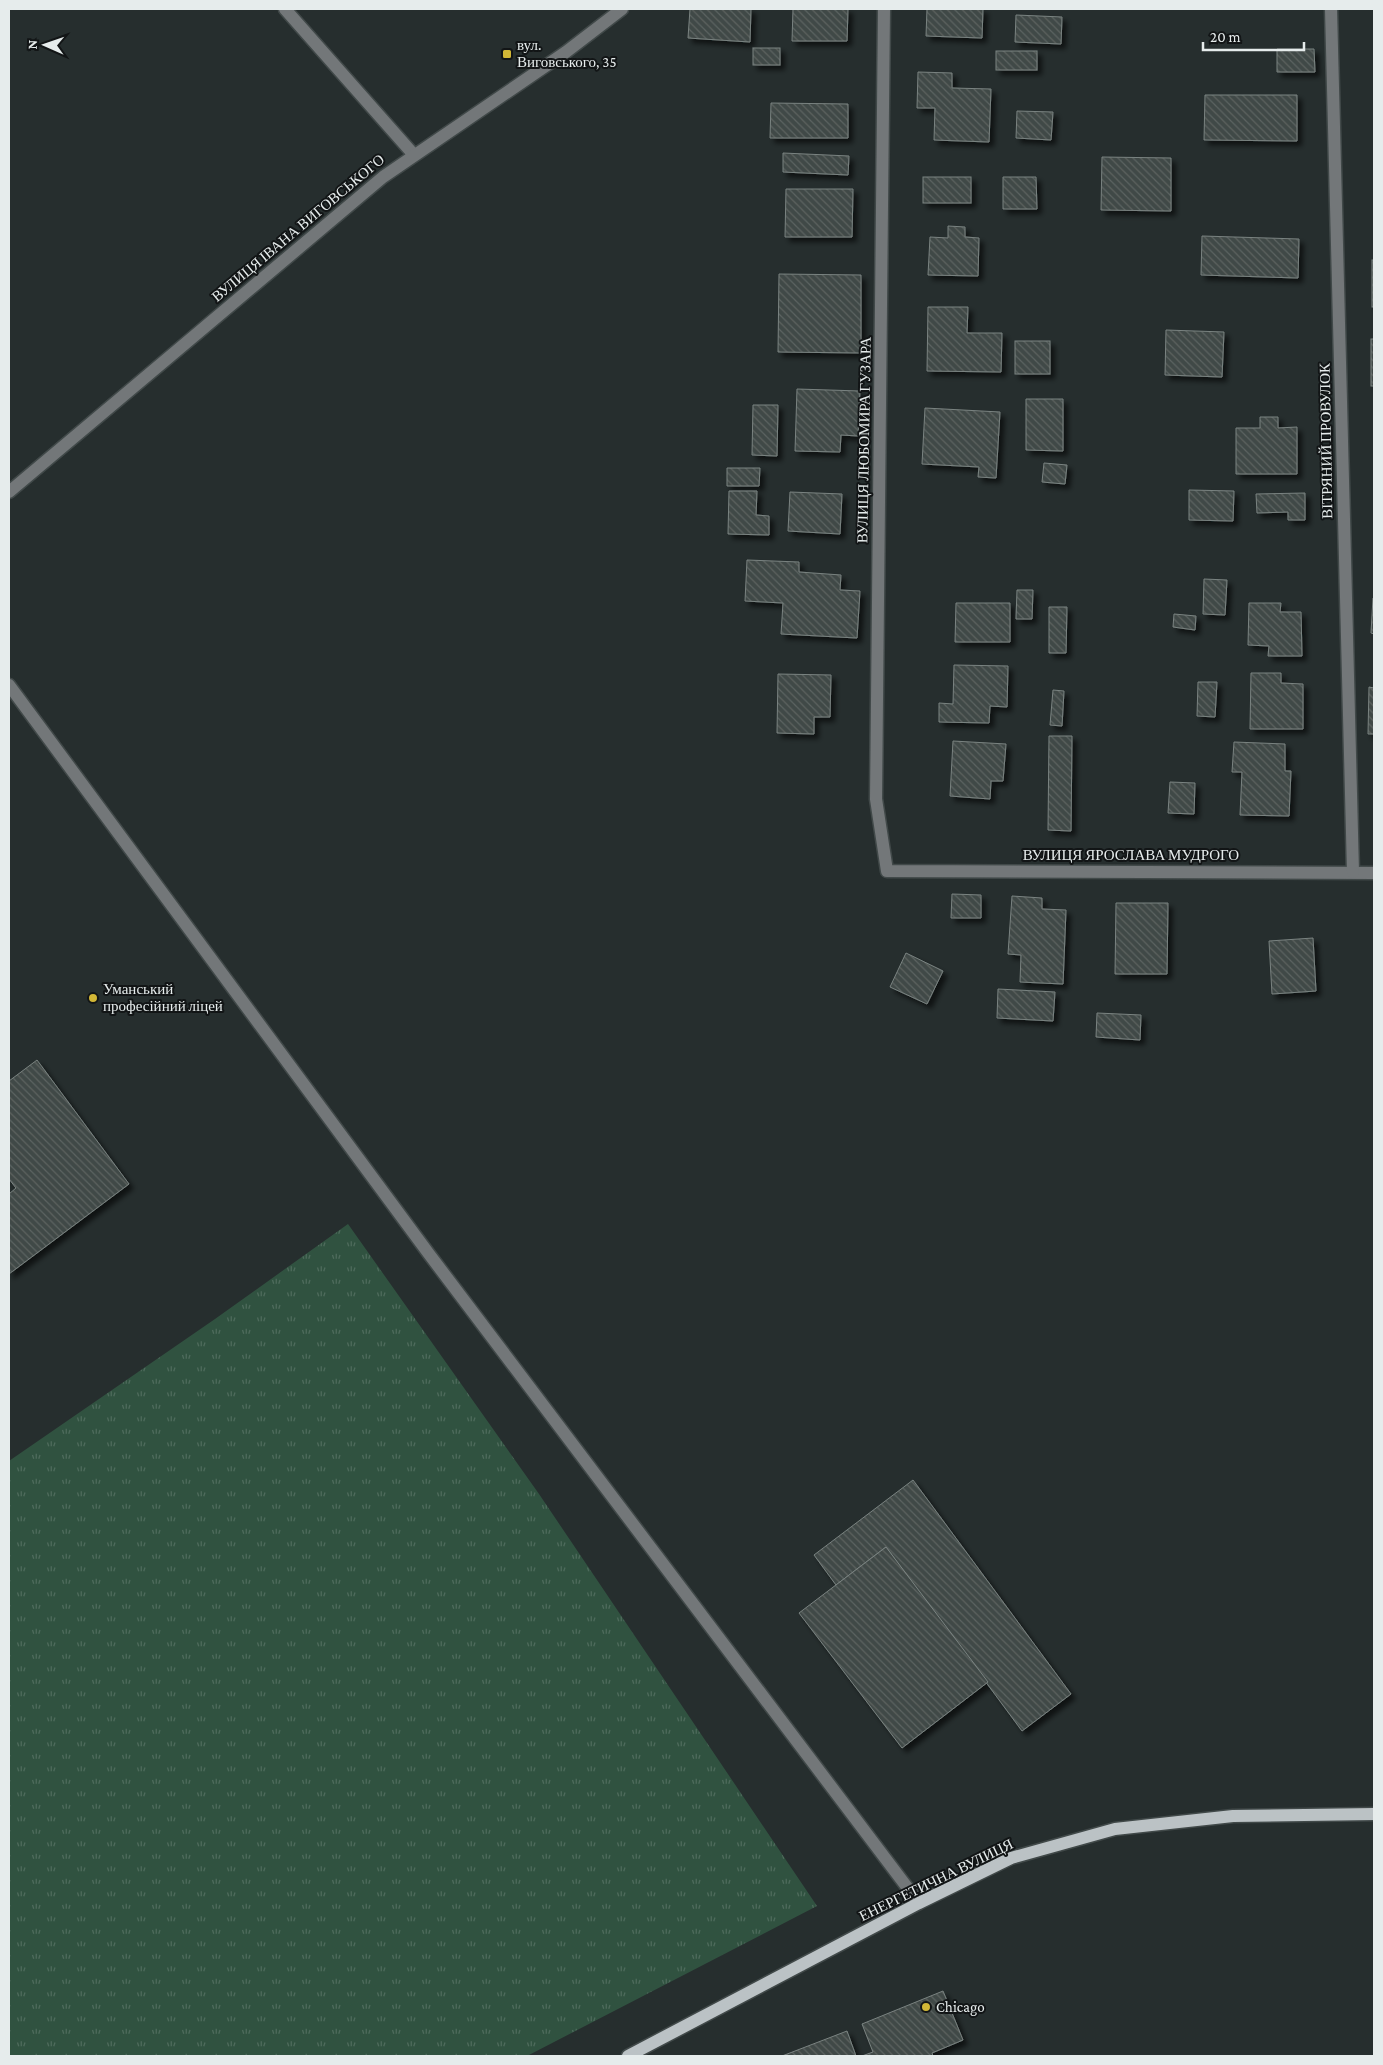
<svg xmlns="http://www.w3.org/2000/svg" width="1383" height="2065" viewBox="0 0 1383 2065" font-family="'Crimson Pro',serif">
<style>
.grass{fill:url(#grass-tufts)}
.building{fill:url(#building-back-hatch);stroke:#7a8381;filter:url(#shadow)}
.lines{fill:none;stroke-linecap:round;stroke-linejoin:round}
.minor-casing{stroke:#414949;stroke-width:15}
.major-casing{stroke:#414949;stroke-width:15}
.minor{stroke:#737779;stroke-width:12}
.major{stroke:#bbc2c5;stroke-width:12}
.poi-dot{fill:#d2b736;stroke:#121516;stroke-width:2}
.labels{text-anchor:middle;stroke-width:4;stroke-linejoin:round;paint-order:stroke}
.poi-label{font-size:15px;fill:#e6ecec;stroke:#121516;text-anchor:start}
.street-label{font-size:15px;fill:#e6ecec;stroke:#121516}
</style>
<defs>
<pattern id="grass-tufts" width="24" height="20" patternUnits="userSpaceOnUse" patternTransform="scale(1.25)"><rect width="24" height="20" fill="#305240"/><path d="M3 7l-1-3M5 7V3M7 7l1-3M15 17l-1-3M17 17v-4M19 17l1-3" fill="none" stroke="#4e6b5c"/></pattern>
<pattern id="building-back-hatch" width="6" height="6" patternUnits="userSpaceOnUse" patternTransform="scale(1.25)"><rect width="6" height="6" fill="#404846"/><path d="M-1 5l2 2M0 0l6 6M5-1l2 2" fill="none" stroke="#5c6361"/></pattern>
<filter id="shadow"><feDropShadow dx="4.5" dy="4.5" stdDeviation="2.5" flood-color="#0009"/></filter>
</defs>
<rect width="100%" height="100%" fill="#262e2e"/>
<path class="grass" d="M 348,1224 L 539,1494 L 817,1906 L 527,2056 L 9,2056 L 9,1461 L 215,1319 Z"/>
<g class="building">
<path d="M 690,9 L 751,9 L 750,42 L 688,38 Z"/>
<path d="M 793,9 L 848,9 L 847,41 L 792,41 Z"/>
<path d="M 927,9 L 983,9 L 982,38 L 926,36 Z"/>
<path d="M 1016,15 L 1062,17 L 1061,44 L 1015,42 Z"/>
<rect x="753" y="48" width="27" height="17"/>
<path d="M 1277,49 L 1314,49 L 1315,72 L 1277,72 Z"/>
<rect x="996" y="51" width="41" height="19"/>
<path d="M 918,72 L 952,73 L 952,88 L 991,89 L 989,142 L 934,140 L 935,108 L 917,108 Z"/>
<path d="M 1205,95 L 1297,95 L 1297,141 L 1204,140 Z"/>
<path d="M 771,103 L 848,104 L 848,138 L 770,138 Z"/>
<path d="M 1017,111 L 1053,112 L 1051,140 L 1016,138 Z"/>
<path d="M 783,153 L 849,156 L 848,175 L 783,172 Z"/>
<path d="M 1102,157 L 1171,158 L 1171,211 L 1101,210 Z"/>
<rect x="923" y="177" width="48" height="26"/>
<path d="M 1003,177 L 1036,177 L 1037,209 L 1003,209 Z"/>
<path d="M 786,189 L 853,189 L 852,237 L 785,237 Z"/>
<path d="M 948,226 L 965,227 L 965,237 L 979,238 L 978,276 L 928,275 L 930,237 L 948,238 Z"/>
<path d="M 1202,236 L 1299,239 L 1298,278 L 1201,275 Z"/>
<rect x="1372" y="260" width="2" height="47"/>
<path d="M 779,274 L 861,275 L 861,353 L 778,352 Z"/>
<path d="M 928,307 L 968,307 L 967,333 L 1002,333 L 1001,372 L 927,371 Z"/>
<path d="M 1166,330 L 1224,332 L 1222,377 L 1165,375 Z"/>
<rect x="1371" y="339" width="3" height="47"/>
<rect x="1015" y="341" width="35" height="33"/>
<path d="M 797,389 L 860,391 L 858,436 L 841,435 L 840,452 L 795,451 Z"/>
<path d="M 1026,399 L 1063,399 L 1063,451 L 1026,450 Z"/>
<path d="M 753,405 L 778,405 L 777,456 L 752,455 Z"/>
<path d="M 925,408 L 1000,412 L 996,478 L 978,477 L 979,467 L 922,464 Z"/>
<path d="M 1260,417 L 1278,417 L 1278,428 L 1297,427 L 1297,474 L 1236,474 L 1236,428 L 1260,428 Z"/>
<path d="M 1044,463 L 1067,465 L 1065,484 L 1042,482 Z"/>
<path d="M 727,468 L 760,468 L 759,486 L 727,486 Z"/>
<path d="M 1189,490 L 1234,491 L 1233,521 L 1189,520 Z"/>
<path d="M 729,491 L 757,491 L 756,515 L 769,516 L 769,535 L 728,534 Z"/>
<path d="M 790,492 L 842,494 L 840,534 L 788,531 Z"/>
<path d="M 1305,493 L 1305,520 L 1288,520 L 1288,512 L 1257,513 L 1256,494 Z"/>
<path d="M 747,560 L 799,562 L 799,572 L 841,575 L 840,590 L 860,591 L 857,638 L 781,634 L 783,603 L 745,601 Z"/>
<path d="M 1204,579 L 1227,580 L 1225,615 L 1203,614 Z"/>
<path d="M 1017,590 L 1033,590 L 1032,619 L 1016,619 Z"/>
<path d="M 1373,598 L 1374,598 L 1374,634 L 1371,633 Z"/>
<path d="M 956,603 L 1010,603 L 1010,642 L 955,642 Z"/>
<path d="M 1249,603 L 1281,603 L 1280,612 L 1301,612 L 1302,656 L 1268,656 L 1269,646 L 1248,645 Z"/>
<path d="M 1049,607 L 1067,607 L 1066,653 L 1049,653 Z"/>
<path d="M 1174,614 L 1196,616 L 1195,630 L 1173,627 Z"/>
<path d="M 954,665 L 1008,666 L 1007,707 L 990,706 L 989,723 L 939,722 L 939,703 L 953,704 Z"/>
<path d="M 1251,673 L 1281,673 L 1281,683 L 1303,684 L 1303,729 L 1250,729 Z"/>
<path d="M 778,674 L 831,675 L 830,717 L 814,717 L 814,734 L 777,733 Z"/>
<path d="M 1198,682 L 1217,682 L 1215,717 L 1197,716 Z"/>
<path d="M 1369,687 L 1374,688 L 1374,734 L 1368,734 Z"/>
<path d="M 1053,690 L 1064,691 L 1062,726 L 1050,725 Z"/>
<path d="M 1049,736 L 1072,736 L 1071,831 L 1048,830 Z"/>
<path d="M 953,741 L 1006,744 L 1003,781 L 991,781 L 990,799 L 950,796 Z"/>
<path d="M 1234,742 L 1285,744 L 1285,771 L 1291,771 L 1289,816 L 1240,815 L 1242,772 L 1232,772 Z"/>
<path d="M 1170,782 L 1195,783 L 1194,814 L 1168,813 Z"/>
<path d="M 952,894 L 981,895 L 981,918 L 951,918 Z"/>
<path d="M 1012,896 L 1042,898 L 1042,909 L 1066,910 L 1063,984 L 1020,982 L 1021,955 L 1008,954 Z"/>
<path d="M 1116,903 L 1168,903 L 1167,974 L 1115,974 Z"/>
<path d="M 1313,938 L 1316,991 L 1272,994 L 1269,941 Z"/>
<path d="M 906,953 L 943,971 L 927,1004 L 890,987 Z"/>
<path d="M 998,989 L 1055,992 L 1053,1021 L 997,1018 Z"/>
<path d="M 1097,1013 L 1141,1015 L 1140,1040 L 1096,1037 Z"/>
<path d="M 37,1060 L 129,1184 L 9,1274 L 9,1194 L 16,1188 L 9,1179 L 9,1081 Z"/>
<path d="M 913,1480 L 1071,1694 L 1022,1731 L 886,1547 L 836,1585 L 814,1555 Z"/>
<path d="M 886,1547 L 988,1682 L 902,1748 L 799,1613 Z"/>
<path d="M 943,1991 L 963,2040 L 932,2053 L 933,2056 L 862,2056 L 873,2052 L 862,2024 Z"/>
<path d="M 847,2031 L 856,2056 L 782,2056 Z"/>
</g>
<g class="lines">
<defs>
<g id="minor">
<path d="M 285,9 L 414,155"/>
<path d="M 884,9 L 876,799 L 887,871 L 1374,873"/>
<path d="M 1331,9 L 1353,872"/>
<path d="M 9,492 L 383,177 L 566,52 L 622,9"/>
<path d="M 9,685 L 429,1254 L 919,1903"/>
</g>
<path id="major" d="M 628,2056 L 919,1903 L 1011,1858 L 1115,1829 L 1233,1816 L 1374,1814"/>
</defs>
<use href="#minor" class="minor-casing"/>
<use href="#major" class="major-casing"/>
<use href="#minor" class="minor"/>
<use href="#major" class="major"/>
</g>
<g class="poi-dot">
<rect x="502" y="49" width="10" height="10" rx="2.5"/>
<circle cx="93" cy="998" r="5"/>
<circle cx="926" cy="2007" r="5"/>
</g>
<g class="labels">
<g class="poi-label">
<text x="517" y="50">вул.<tspan x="517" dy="17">Виговського, 35</tspan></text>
<text x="103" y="994">Уманський<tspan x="103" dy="17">професійний ліцей</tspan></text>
<text x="936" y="2012">Chicago</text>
</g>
<g class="street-label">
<text transform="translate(298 228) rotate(-40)" y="5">ВУЛИЦЯ ІВАНА ВИГОВСЬКОГО</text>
<text transform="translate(864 440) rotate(-89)" y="5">ВУЛИЦЯ ЛЮБОМИРА ГУЗАРА</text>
<text transform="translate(1326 441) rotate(-91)" y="5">ВІТРЯНИЙ ПРОВУЛОК</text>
<text x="1131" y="860">ВУЛИЦЯ ЯРОСЛАВА МУДРОГО</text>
<text transform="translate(936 1880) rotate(-26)" y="5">ЕНЕРГЕТИЧНА ВУЛИЦЯ</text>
</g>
</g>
<rect width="1383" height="2065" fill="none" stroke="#e6ecec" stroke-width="20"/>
<g transform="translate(45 45) rotate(272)" stroke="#121516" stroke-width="4" paint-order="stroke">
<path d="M0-4L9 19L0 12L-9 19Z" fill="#e6ecec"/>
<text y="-8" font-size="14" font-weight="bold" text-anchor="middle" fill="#e6ecec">N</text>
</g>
<path d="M1203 42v8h101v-8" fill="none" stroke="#e6ecec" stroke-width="2.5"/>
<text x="1210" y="42" font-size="15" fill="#e6ecec" stroke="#121516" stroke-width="4" paint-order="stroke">20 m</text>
</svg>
